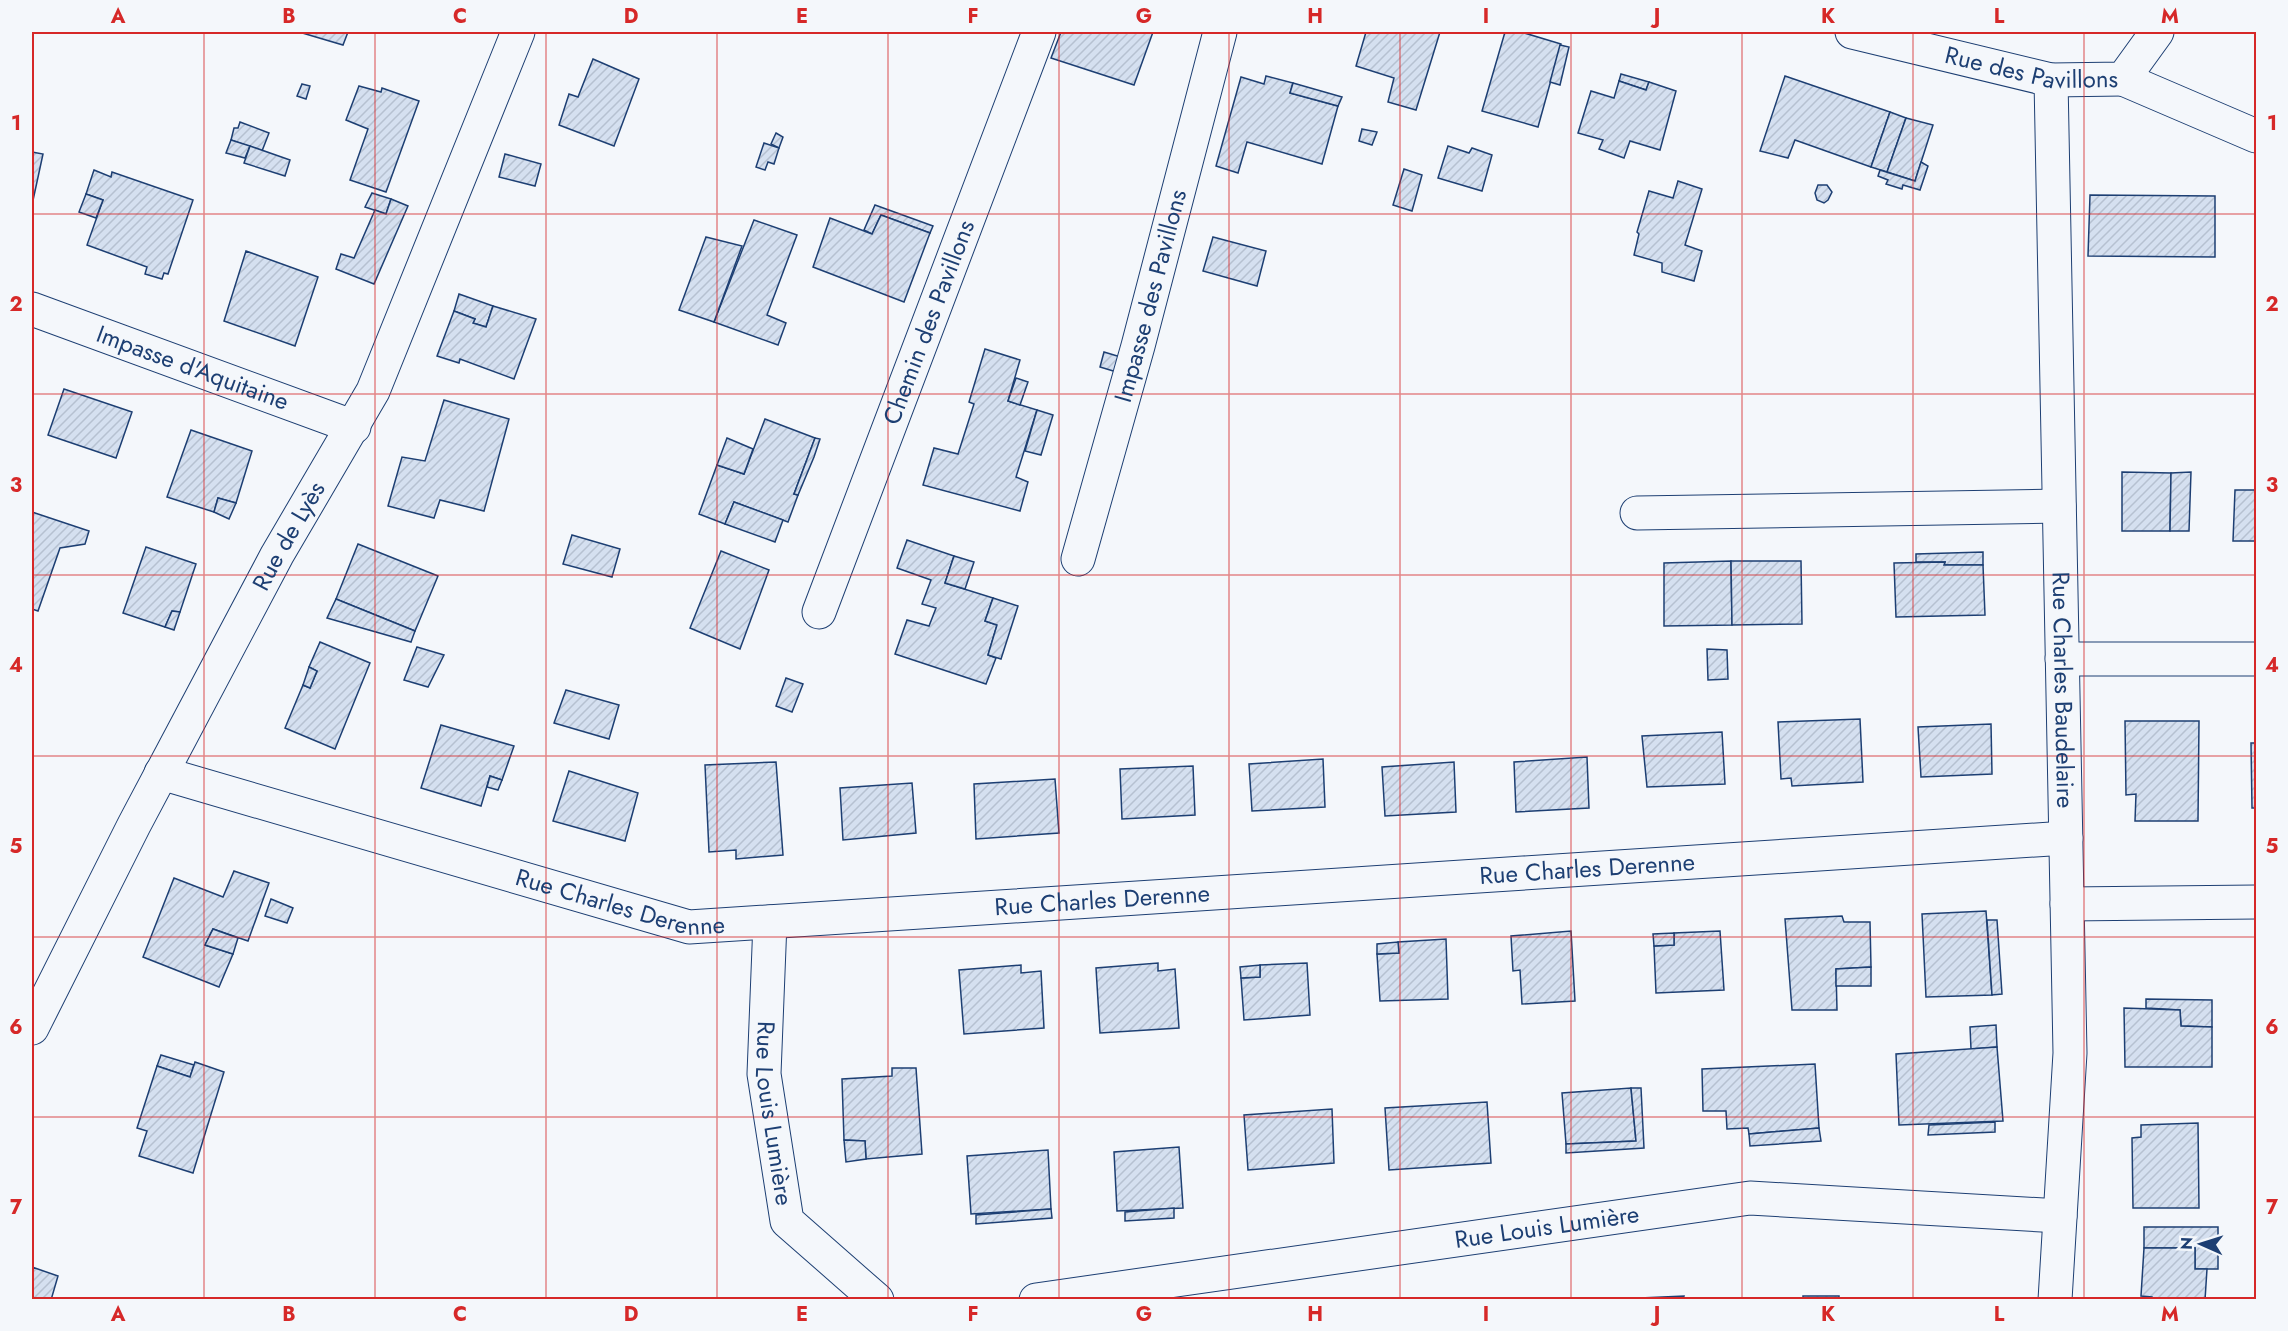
<svg xmlns="http://www.w3.org/2000/svg" width="2288" height="1331" viewBox="0 0 2288 1331" font-family="Jost,sans-serif">
<style>
.building{fill:url(#building-hatch);stroke:#1d3f73;stroke-width:1.5}
.lines{fill:none;stroke-linecap:round;stroke-linejoin:round}
.minor-casing{stroke:#1d3f73;stroke-width:35}
.minor{stroke:#f4f7fb;stroke-width:33}
.grid{fill:none;stroke:#d62828;stroke-width:1.5;stroke-opacity:0.55}
.labels{text-anchor:middle;stroke-width:4.5;stroke-linejoin:round;paint-order:stroke}
.street-label{font-size:24px;fill:#1d3f73;stroke:#f4f7fb}
.neatline{fill:none;stroke:#d62828;stroke-width:2}
.grid-label{font-size:20px;text-anchor:middle;font-weight:bold;fill:#d62828}
</style>
<defs>
<pattern id="building-hatch" width="6" height="6" patternUnits="userSpaceOnUse" patternTransform="scale(1.5)"><rect width="6" height="6" fill="#d5e0f0"/><path d="M-1 1l2-2M0 6l6-6M5 7l2-2" fill="none" stroke="#b6c1d1"/></pattern>
</defs>
<rect width="100%" height="100%" fill="#f4f7fb"/>
<g class="building">
<path d="M 299,32 L 348,32 L 343,45 Z"/>
<path d="M 1061,32 L 1153,32 L 1134,85 L 1051,58 Z"/>
<path d="M 1366,32 L 1440,32 L 1416,110 L 1388,102 L 1394,78 L 1356,66 Z"/>
<path d="M 1505,32 L 1521,32 L 1561,44 L 1538,127 L 1482,111 Z"/>
<path d="M 1560,45 L 1569,47 L 1560,85 L 1550,82 Z"/>
<path d="M 593,59 L 639,79 L 614,146 L 559,125 L 569,94 L 578,97 Z"/>
<path d="M 1621,74 L 1649,82 L 1646,90 L 1619,81 Z"/>
<path d="M 1266,76 L 1293,83 L 1290,93 L 1338,106 L 1322,164 L 1247,142 L 1238,173 L 1216,166 L 1241,77 L 1264,84 Z"/>
<path d="M 1785,76 L 1890,112 L 1871,167 L 1795,140 L 1788,158 L 1760,151 Z"/>
<path d="M 1619,81 L 1646,90 L 1649,82 L 1676,91 L 1660,150 L 1630,141 L 1624,158 L 1599,149 L 1603,140 L 1578,133 L 1591,91 L 1614,98 Z"/>
<path d="M 1293,83 L 1342,97 L 1338,106 L 1290,93 Z"/>
<path d="M 302,84 L 310,86 L 306,99 L 297,96 Z"/>
<path d="M 359,86 L 381,92 L 382,88 L 419,101 L 386,192 L 350,180 L 368,129 L 346,120 Z"/>
<path d="M 1890,112 L 1906,118 L 1887,172 L 1871,167 Z"/>
<path d="M 1906,118 L 1933,125 L 1915,181 L 1887,172 Z"/>
<path d="M 240,122 L 269,133 L 262,151 L 231,140 L 234,128 L 238,128 Z"/>
<path d="M 1362,129 L 1377,132 L 1372,145 L 1359,141 Z"/>
<path d="M 776,133 L 783,137 L 779,148 L 771,144 Z"/>
<path d="M 231,140 L 250,146 L 245,158 L 226,153 Z"/>
<path d="M 764,143 L 779,148 L 774,164 L 768,162 L 765,170 L 756,167 Z"/>
<path d="M 250,146 L 290,160 L 285,176 L 244,163 Z"/>
<path d="M 1448,146 L 1469,153 L 1472,148 L 1492,155 L 1482,191 L 1438,178 Z"/>
<path d="M 32,152 L 43,154 L 32,205 Z"/>
<path d="M 505,154 L 541,164 L 535,186 L 499,177 Z"/>
<path d="M 1921,162 L 1928,166 L 1920,190 L 1903,185 L 1902,189 L 1886,184 L 1888,180 L 1878,176 L 1880,170 L 1915,181 Z"/>
<path d="M 1404,169 L 1422,175 L 1412,211 L 1393,205 Z"/>
<path d="M 94,170 L 111,177 L 112,172 L 193,200 L 168,274 L 164,273 L 162,279 L 145,274 L 147,267 L 87,245 L 103,200 L 86,194 Z"/>
<path d="M 1678,181 L 1702,189 L 1685,245 L 1702,251 L 1694,281 L 1662,272 L 1662,263 L 1634,255 L 1639,234 L 1637,232 L 1649,191 L 1673,198 Z"/>
<path d="M 1818,185 L 1827,185 L 1832,192 L 1828,200 L 1824,203 L 1817,200 L 1815,193 Z"/>
<path d="M 372,193 L 391,199 L 386,214 L 365,207 Z"/>
<path d="M 86,194 L 103,200 L 96,218 L 79,212 Z"/>
<path d="M 2090,195 L 2215,196 L 2215,257 L 2088,256 Z"/>
<path d="M 391,199 L 408,206 L 374,284 L 336,269 L 341,254 L 354,258 L 375,210 L 386,214 Z"/>
<path d="M 875,205 L 933,226 L 930,233 L 881,215 L 872,234 L 864,230 Z"/>
<path d="M 881,215 L 930,233 L 904,302 L 813,267 L 830,218 L 872,234 Z"/>
<path d="M 754,220 L 797,235 L 767,315 L 786,323 L 778,345 L 714,322 Z"/>
<path d="M 706,237 L 742,246 L 714,322 L 679,310 Z"/>
<path d="M 1213,237 L 1266,251 L 1257,286 L 1203,271 Z"/>
<path d="M 246,251 L 318,277 L 295,346 L 224,321 Z"/>
<path d="M 459,294 L 493,306 L 486,327 L 473,323 L 475,319 L 454,311 Z"/>
<path d="M 493,306 L 536,319 L 514,379 L 460,359 L 459,363 L 437,356 L 454,311 L 475,319 L 473,323 L 486,327 Z"/>
<path d="M 985,349 L 1020,360 L 1008,401 L 1037,410 L 1016,477 L 1028,482 L 1020,511 L 923,485 L 934,448 L 958,454 L 974,404 L 969,402 Z"/>
<path d="M 1104,352 L 1124,358 L 1120,373 L 1100,367 Z"/>
<path d="M 1016,378 L 1028,382 L 1020,405 L 1008,401 Z"/>
<path d="M 64,389 L 132,412 L 116,458 L 48,435 Z"/>
<path d="M 444,400 L 509,419 L 484,511 L 440,500 L 434,518 L 388,506 L 402,457 L 425,461 Z"/>
<path d="M 1037,410 L 1053,415 L 1041,455 L 1025,451 Z"/>
<path d="M 765,419 L 815,438 L 794,494 L 798,495 L 788,522 L 734,502 L 725,524 L 699,514 L 717,465 L 744,474 Z"/>
<path d="M 191,430 L 252,451 L 236,503 L 218,498 L 214,512 L 167,497 Z"/>
<path d="M 727,438 L 753,449 L 744,474 L 717,465 Z"/>
<path d="M 815,438 L 820,439 L 814,457 L 798,495 L 794,494 Z"/>
<path d="M 2122,472 L 2171,473 L 2170,531 L 2122,531 Z"/>
<path d="M 2191,472 L 2189,531 L 2170,531 L 2171,473 Z"/>
<path d="M 2235,490 L 2256,490 L 2256,541 L 2233,541 Z"/>
<path d="M 218,498 L 236,503 L 229,519 L 214,512 Z"/>
<path d="M 734,502 L 783,520 L 775,542 L 725,524 Z"/>
<path d="M 32,512 L 89,531 L 85,544 L 60,548 L 38,611 L 32,609 Z"/>
<path d="M 572,535 L 620,549 L 612,577 L 563,564 Z"/>
<path d="M 907,540 L 954,556 L 945,583 L 993,598 L 985,621 L 997,625 L 988,655 L 996,658 L 986,684 L 895,654 L 907,620 L 929,626 L 936,608 L 922,604 L 931,580 L 897,568 Z"/>
<path d="M 358,544 L 438,576 L 415,631 L 336,599 Z"/>
<path d="M 146,547 L 196,564 L 180,612 L 172,611 L 165,627 L 123,613 Z"/>
<path d="M 721,551 L 769,570 L 740,649 L 690,628 Z"/>
<path d="M 1983,552 L 1983,565 L 1944,565 L 1945,562 L 1916,562 L 1916,554 Z"/>
<path d="M 954,556 L 974,562 L 965,589 L 945,583 Z"/>
<path d="M 1731,561 L 1732,625 L 1664,626 L 1664,563 Z"/>
<path d="M 1731,561 L 1801,561 L 1802,624 L 1732,625 Z"/>
<path d="M 1945,562 L 1944,565 L 1983,565 L 1985,615 L 1896,617 L 1894,563 Z"/>
<path d="M 993,598 L 1018,606 L 1001,659 L 988,655 L 997,625 L 985,621 Z"/>
<path d="M 336,599 L 415,631 L 411,642 L 327,618 Z"/>
<path d="M 172,611 L 180,612 L 174,630 L 165,627 Z"/>
<path d="M 320,642 L 370,663 L 335,749 L 285,728 L 303,685 L 310,688 L 317,671 L 309,667 Z"/>
<path d="M 417,647 L 444,655 L 428,687 L 404,680 Z"/>
<path d="M 1707,649 L 1727,650 L 1728,679 L 1708,680 Z"/>
<path d="M 309,667 L 317,671 L 310,688 L 303,685 Z"/>
<path d="M 786,678 L 803,684 L 792,712 L 776,706 Z"/>
<path d="M 566,690 L 619,705 L 609,739 L 554,723 Z"/>
<path d="M 1860,719 L 1863,782 L 1792,786 L 1791,778 L 1781,779 L 1778,722 Z"/>
<path d="M 2125,721 L 2199,721 L 2198,821 L 2135,821 L 2136,794 L 2126,795 Z"/>
<path d="M 1991,724 L 1992,774 L 1921,777 L 1918,727 Z"/>
<path d="M 441,725 L 514,746 L 502,780 L 490,776 L 481,806 L 421,788 Z"/>
<path d="M 1722,732 L 1725,784 L 1647,787 L 1642,736 Z"/>
<path d="M 2251,743 L 2256,743 L 2256,808 L 2252,808 Z"/>
<path d="M 1587,757 L 1589,808 L 1516,812 L 1514,762 Z"/>
<path d="M 1323,759 L 1325,807 L 1252,811 L 1249,764 Z"/>
<path d="M 776,762 L 783,855 L 736,859 L 736,850 L 709,852 L 705,765 Z"/>
<path d="M 1454,762 L 1456,812 L 1385,816 L 1382,767 Z"/>
<path d="M 1193,766 L 1195,815 L 1122,819 L 1120,769 Z"/>
<path d="M 569,771 L 638,793 L 625,841 L 553,821 Z"/>
<path d="M 490,776 L 502,780 L 498,790 L 487,787 Z"/>
<path d="M 1055,779 L 1059,833 L 976,839 L 974,784 Z"/>
<path d="M 912,783 L 916,833 L 843,840 L 840,788 Z"/>
<path d="M 234,871 L 269,883 L 248,941 L 213,929 L 205,945 L 233,954 L 219,987 L 143,957 L 174,878 L 223,897 Z"/>
<path d="M 271,899 L 293,908 L 287,923 L 265,916 Z"/>
<path d="M 1986,911 L 1992,995 L 1926,997 L 1922,914 Z"/>
<path d="M 1842,916 L 1844,922 L 1870,922 L 1871,967 L 1836,969 L 1837,1010 L 1792,1010 L 1785,919 Z"/>
<path d="M 1987,920 L 1997,920 L 2002,994 L 1992,995 Z"/>
<path d="M 213,929 L 238,938 L 233,954 L 205,945 Z"/>
<path d="M 1571,931 L 1575,1001 L 1522,1004 L 1520,970 L 1513,971 L 1511,936 Z"/>
<path d="M 1720,931 L 1724,990 L 1656,993 L 1654,946 L 1674,945 L 1674,933 Z"/>
<path d="M 1674,933 L 1674,945 L 1654,946 L 1653,934 Z"/>
<path d="M 1446,939 L 1448,999 L 1380,1001 L 1377,954 L 1399,953 L 1398,942 Z"/>
<path d="M 1398,942 L 1399,953 L 1377,954 L 1377,944 Z"/>
<path d="M 1158,963 L 1158,971 L 1175,969 L 1179,1028 L 1100,1033 L 1096,968 Z"/>
<path d="M 1307,963 L 1310,1015 L 1244,1020 L 1241,978 L 1260,977 L 1260,965 Z"/>
<path d="M 1021,965 L 1021,973 L 1041,971 L 1044,1028 L 964,1034 L 959,970 Z"/>
<path d="M 1260,965 L 1260,977 L 1241,978 L 1240,967 Z"/>
<path d="M 1871,967 L 1871,986 L 1836,986 L 1836,969 Z"/>
<path d="M 2146,999 L 2212,1000 L 2212,1027 L 2181,1026 L 2180,1010 L 2146,1008 Z"/>
<path d="M 2124,1008 L 2180,1010 L 2181,1026 L 2212,1027 L 2212,1067 L 2125,1067 Z"/>
<path d="M 1996,1025 L 1997,1047 L 1971,1049 L 1970,1027 Z"/>
<path d="M 1997,1047 L 2003,1121 L 1899,1125 L 1896,1054 Z"/>
<path d="M 161,1055 L 194,1065 L 190,1077 L 157,1066 Z"/>
<path d="M 195,1062 L 224,1072 L 193,1173 L 139,1156 L 147,1131 L 137,1128 L 157,1066 L 190,1077 Z"/>
<path d="M 1815,1064 L 1819,1128 L 1749,1134 L 1748,1128 L 1727,1129 L 1726,1111 L 1703,1111 L 1702,1069 Z"/>
<path d="M 892,1068 L 916,1068 L 922,1154 L 866,1159 L 865,1141 L 844,1140 L 842,1079 L 892,1076 Z"/>
<path d="M 1631,1088 L 1636,1141 L 1566,1144 L 1562,1093 Z"/>
<path d="M 1631,1088 L 1641,1088 L 1644,1148 L 1566,1153 L 1566,1144 L 1636,1141 Z"/>
<path d="M 1487,1102 L 1491,1163 L 1389,1170 L 1385,1108 Z"/>
<path d="M 1332,1109 L 1334,1163 L 1248,1170 L 1244,1115 Z"/>
<path d="M 1995,1122 L 1995,1132 L 1928,1135 L 1929,1125 Z"/>
<path d="M 2198,1123 L 2199,1208 L 2133,1208 L 2132,1138 L 2141,1137 L 2141,1125 Z"/>
<path d="M 1819,1128 L 1821,1141 L 1750,1146 L 1749,1134 Z"/>
<path d="M 844,1140 L 865,1141 L 866,1159 L 846,1162 Z"/>
<path d="M 1179,1147 L 1183,1208 L 1117,1211 L 1114,1152 Z"/>
<path d="M 1048,1150 L 1051,1209 L 971,1214 L 967,1156 Z"/>
<path d="M 1174,1208 L 1174,1218 L 1125,1221 L 1125,1212 Z"/>
<path d="M 1051,1209 L 1052,1218 L 976,1224 L 976,1215 Z"/>
<path d="M 2144,1227 L 2218,1227 L 2218,1269 L 2195,1269 L 2195,1248 L 2144,1248 Z"/>
<path d="M 2144,1248 L 2195,1248 L 2195,1269 L 2207,1269 L 2205,1300 L 2152,1300 L 2152,1297 L 2141,1296 Z"/>
<path d="M 32,1267 L 58,1276 L 51,1300 L 32,1300 Z"/>
<path d="M 1684,1296 L 1683,1300 L 1617,1299 Z"/>
<rect x="1803" y="1296" width="36" height="4"/>
</g>
<g class="lines">
<defs>
<g id="minor">
<path id="s1" d="M 1852,32 L 2051,80 L 2123,79 L 2157,32"/>
<path d="M 2123,79 L 2256,136"/>
<path id="s2" d="M 2051,80 L 2070,1053 L 2055,1300"/>
<path id="s3" d="M 32,309 L 354,427"/>
<path d="M 1637,513 L 2059,506"/>
<path id="s4" d="M 1078,559 L 1138,346 L 1220,32"/>
<path id="s5" d="M 819,612 L 1039,32"/>
<path d="M 2062,659 L 2256,659"/>
<path id="s6" d="M 161,773 L 689,927 L 2066,838"/>
<path d="M 2067,904 L 2256,902"/>
<path id="s7" d="M 770,922 L 764,1074 L 787,1221 L 877,1300"/>
<path id="s8" d="M 32,1028 L 134,825 L 277,555 L 373,391 L 518,32"/>
<path id="s9" d="M 1036,1300 L 1750,1198 L 2060,1216"/>
</g>
</defs>
<use href="#minor" class="minor-casing"/>
<use href="#minor" class="minor"/>
</g>
<path class="grid" d="M 204,32 L 204,1300M 375,32 L 375,1300M 546,32 L 546,1300M 717,32 L 717,1300M 888,32 L 888,1300M 1059,32 L 1059,1300M 1229,32 L 1229,1300M 1400,32 L 1400,1300M 1571,32 L 1571,1300M 1742,32 L 1742,1300M 1913,32 L 1913,1300M 2084,32 L 2084,1300M 32,214 L 2256,214M 32,394 L 2256,394M 32,575 L 2256,575M 32,756 L 2256,756M 32,937 L 2256,937M 32,1117 L 2256,1117"/>
<g class="labels">
<g class="street-label">
<text dy="8" stroke="none"><textPath href="#s1" startOffset="184">Rue des Pavillons</textPath></text>
<text dy="8" stroke="none"><textPath href="#s4" startOffset="273">Impasse des Pavillons</textPath></text>
<text dy="8" stroke="none"><textPath href="#s5" startOffset="310">Chemin des Pavillons</textPath></text>
<text dy="8" stroke="none"><textPath href="#s3" startOffset="171">Impasse d'Aquitaine</textPath></text>
<text dy="8" stroke="none"><textPath href="#s8" startOffset="555">Rue de Lyès</textPath></text>
<text dy="8" stroke="none"><textPath href="#s2" startOffset="610">Rue Charles Baudelaire</textPath></text>
<text dy="8" stroke="none"><textPath href="#s6" startOffset="1450">Rue Charles Derenne</textPath></text>
<text dy="8" stroke="none"><textPath href="#s6" startOffset="478">Rue Charles Derenne</textPath></text>
<text dy="8" stroke="none"><textPath href="#s6" startOffset="964">Rue Charles Derenne</textPath></text>
<text dy="8" stroke="none"><textPath href="#s7" startOffset="192">Rue Louis Lumière</textPath></text>
<text dy="8" stroke="none"><textPath href="#s9" startOffset="516">Rue Louis Lumière</textPath></text>
</g>
</g>
<rect width="2288" height="1331" fill="none" stroke="#f4f7fb" stroke-width="66"/>
<g transform="translate(2201 1244) rotate(273)" stroke="#f4f7fb" stroke-width="4.5" paint-order="stroke">
<path d="M0-4.5L10 22L0 15L-10 22Z" fill="#1d3f73"/>
<text y="-9" font-size="16" font-weight="bold" text-anchor="middle" fill="#1d3f73">N</text>
</g>
<rect x="33" y="33" width="2222" height="1265" class="neatline"/>
<g class="grid-label">
<text x="118" y="23">A</text>
<text x="289" y="23">B</text>
<text x="460" y="23">C</text>
<text x="631" y="23">D</text>
<text x="802" y="23">E</text>
<text x="973" y="23">F</text>
<text x="1144" y="23">G</text>
<text x="1315" y="23">H</text>
<text x="1486" y="23">I</text>
<text x="1657" y="23">J</text>
<text x="1828" y="23">K</text>
<text x="1999" y="23">L</text>
<text x="2170" y="23">M</text>
<text x="16" y="130">1</text>
<text x="2272" y="130">1</text>
<text x="16" y="311">2</text>
<text x="2272" y="311">2</text>
<text x="16" y="492">3</text>
<text x="2272" y="492">3</text>
<text x="16" y="672">4</text>
<text x="2272" y="672">4</text>
<text x="16" y="853">5</text>
<text x="2272" y="853">5</text>
<text x="16" y="1034">6</text>
<text x="2272" y="1034">6</text>
<text x="16" y="1214">7</text>
<text x="2272" y="1214">7</text>
<text x="118" y="1321">A</text>
<text x="289" y="1321">B</text>
<text x="460" y="1321">C</text>
<text x="631" y="1321">D</text>
<text x="802" y="1321">E</text>
<text x="973" y="1321">F</text>
<text x="1144" y="1321">G</text>
<text x="1315" y="1321">H</text>
<text x="1486" y="1321">I</text>
<text x="1657" y="1321">J</text>
<text x="1828" y="1321">K</text>
<text x="1999" y="1321">L</text>
<text x="2170" y="1321">M</text>
</g>
</svg>
